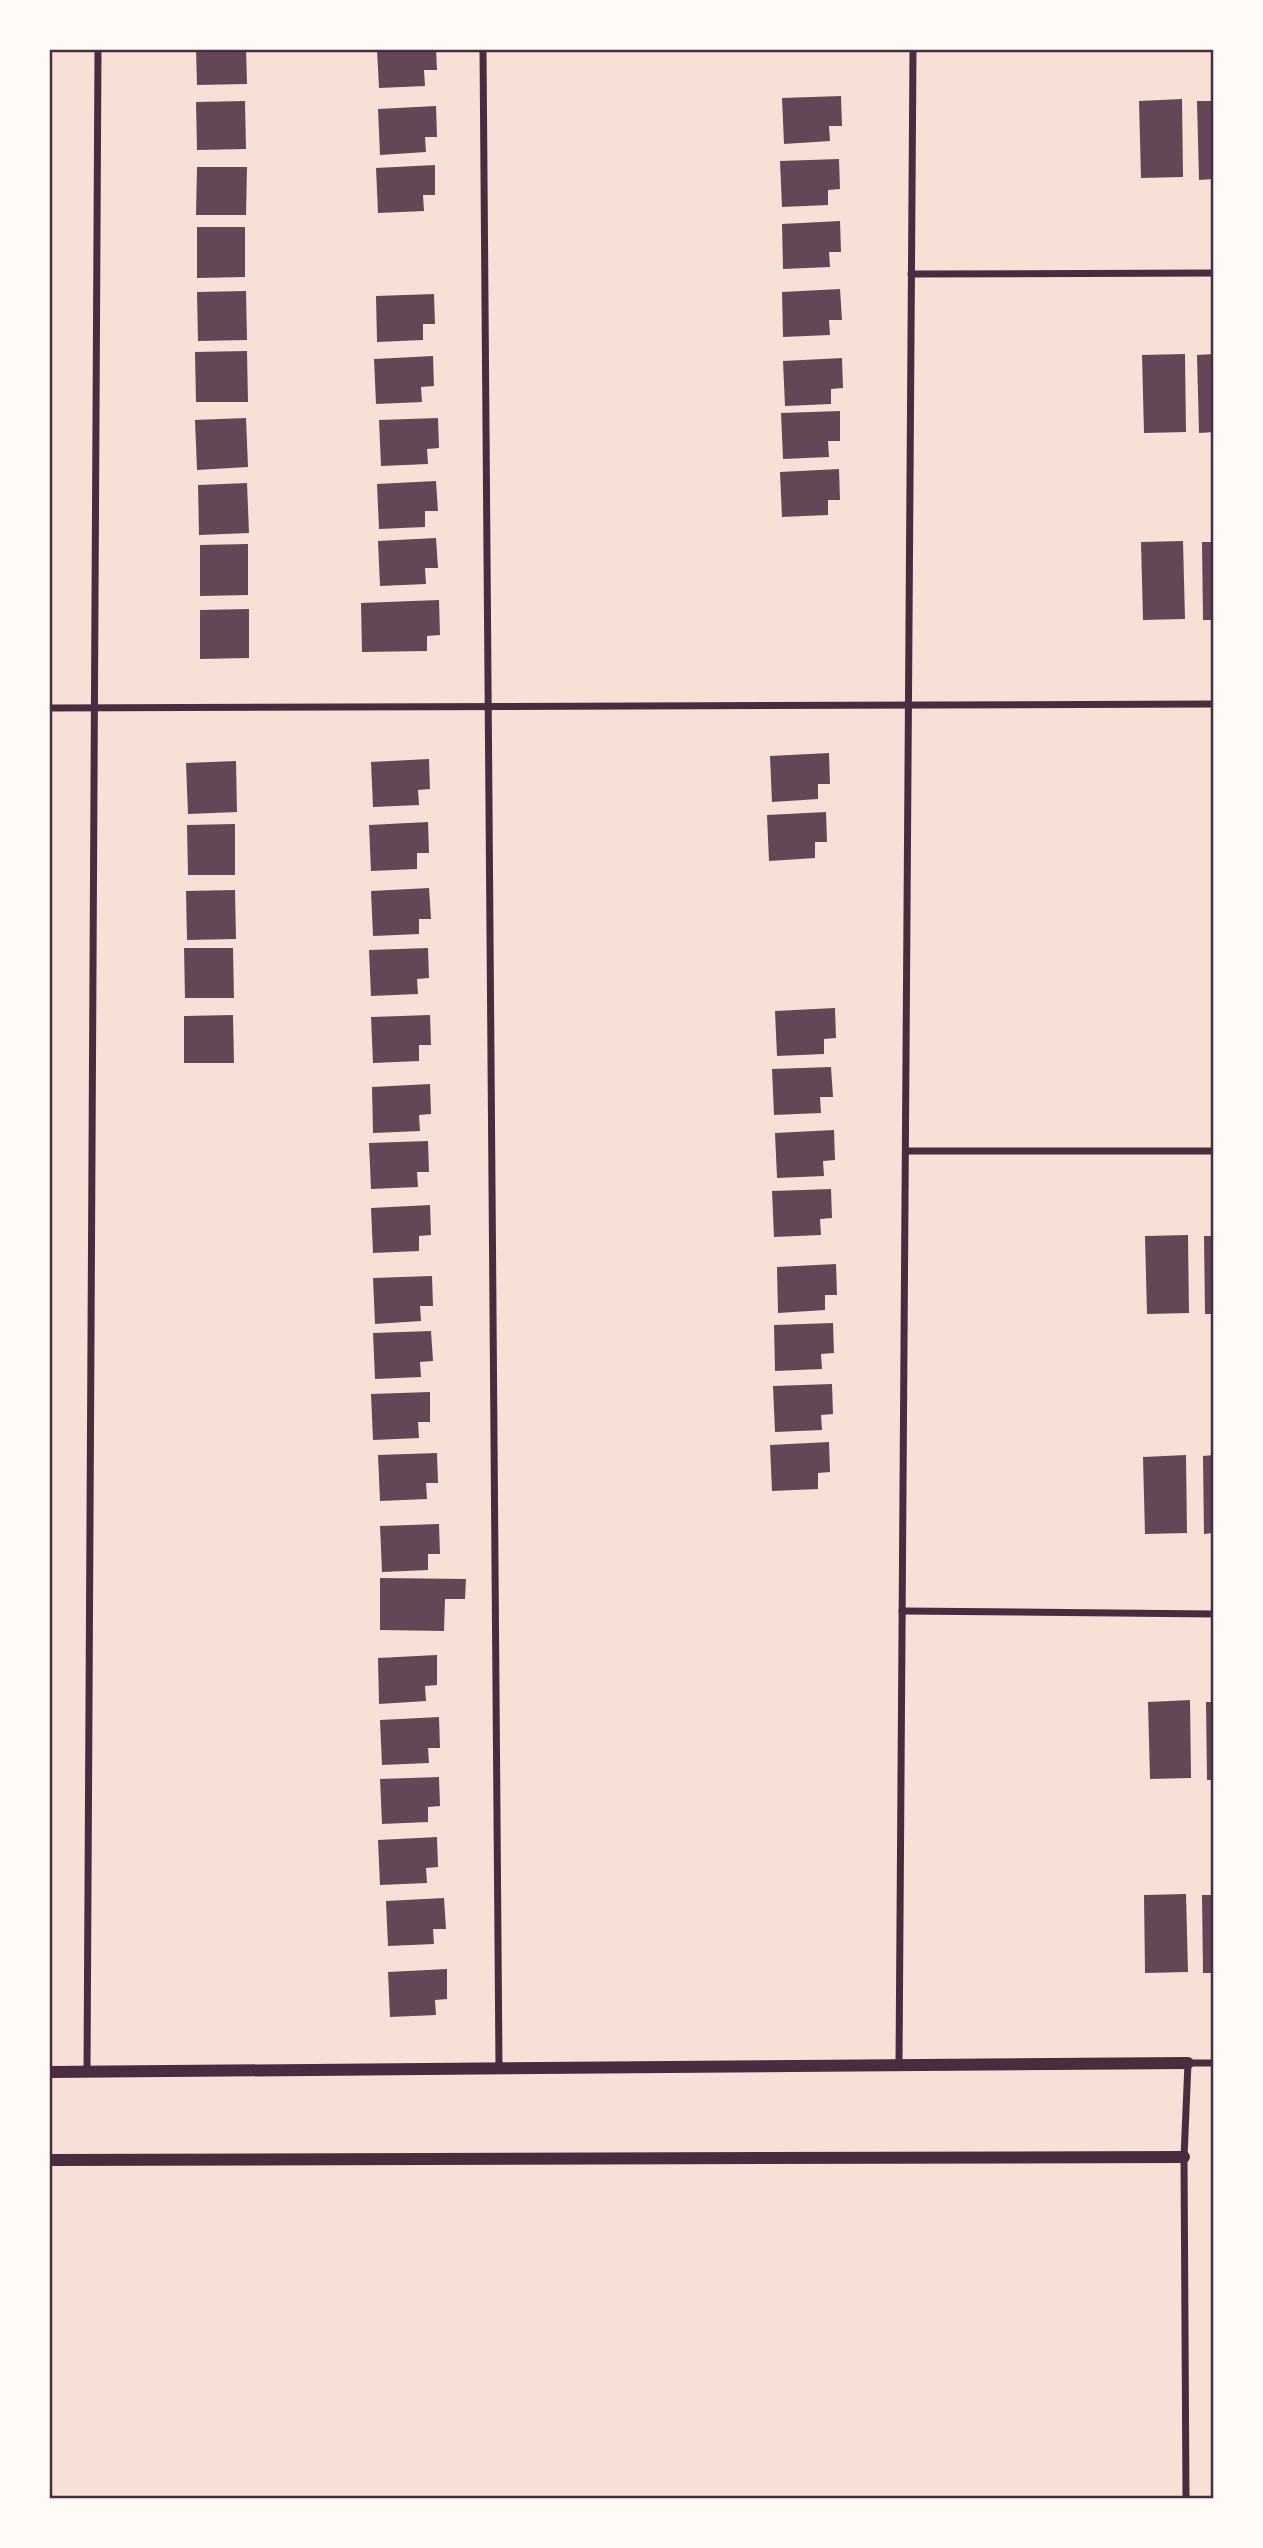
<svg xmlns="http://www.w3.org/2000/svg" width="1263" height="2548" viewBox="0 0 1263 2548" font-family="'Source Serif 4',serif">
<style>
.building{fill:#644757}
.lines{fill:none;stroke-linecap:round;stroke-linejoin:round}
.minor{stroke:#4a2c40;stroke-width:7}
.tertiary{stroke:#4a2c40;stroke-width:12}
.neatline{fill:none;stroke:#4a2c40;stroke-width:2.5}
</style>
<rect width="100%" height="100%" fill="#f7e1d7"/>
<g class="building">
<path d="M 196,49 L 246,49 L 247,84 L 197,85 Z"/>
<path d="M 377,49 L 436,49 L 437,70 L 424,70 L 425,86 L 379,88 Z"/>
<path d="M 841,96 L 842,126 L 829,126 L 830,141 L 784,144 L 782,98 Z"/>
<path d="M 1182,99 L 1183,177 L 1141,178 L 1139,101 Z"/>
<path d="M 245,101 L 246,149 L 197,150 L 196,102 Z"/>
<path d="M 1197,101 L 1214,101 L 1214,179 L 1199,180 Z"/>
<path d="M 436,106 L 437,137 L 425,137 L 426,152 L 380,155 L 378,109 Z"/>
<path d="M 839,159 L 840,189 L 828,190 L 828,205 L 782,207 L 780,161 Z"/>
<path d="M 435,165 L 435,195 L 423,195 L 424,211 L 378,213 L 376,168 Z"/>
<path d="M 197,167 L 247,167 L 246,215 L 196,215 Z"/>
<path d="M 840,221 L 841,252 L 829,252 L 830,267 L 783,269 L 782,224 Z"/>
<path d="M 197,227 L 245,227 L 245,277 L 197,278 Z"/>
<path d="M 840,289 L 842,320 L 829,320 L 830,335 L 783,337 L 782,292 Z"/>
<path d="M 246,291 L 247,340 L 198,341 L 197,292 Z"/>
<path d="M 434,294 L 435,324 L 423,324 L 423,340 L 377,342 L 376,296 Z"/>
<path d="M 247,351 L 248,402 L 196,402 L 195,352 Z"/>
<path d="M 1185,354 L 1186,432 L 1144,433 L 1142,355 Z"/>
<path d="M 1214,354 L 1214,432 L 1199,433 L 1197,355 Z"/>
<path d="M 433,356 L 434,386 L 421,387 L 422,402 L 376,404 L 374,359 Z"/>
<path d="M 842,358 L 843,388 L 831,389 L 831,404 L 785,406 L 783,361 Z"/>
<path d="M 840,411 L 840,441 L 828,441 L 829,457 L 783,459 L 781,413 Z"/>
<path d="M 246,418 L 248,467 L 197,470 L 195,420 Z"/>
<path d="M 438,418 L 439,448 L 427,449 L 428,464 L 381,466 L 379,420 Z"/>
<path d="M 839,469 L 840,500 L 828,500 L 828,515 L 782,517 L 780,472 Z"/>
<path d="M 436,481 L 438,511 L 425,511 L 425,527 L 379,529 L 377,484 Z"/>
<path d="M 247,483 L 249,533 L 199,535 L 198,485 Z"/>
<path d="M 436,538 L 438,568 L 425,568 L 426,584 L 380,586 L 378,541 Z"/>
<path d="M 1183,541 L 1185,619 L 1143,620 L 1141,542 Z"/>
<path d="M 1202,542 L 1214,542 L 1214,620 L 1203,620 Z"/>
<path d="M 248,544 L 248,595 L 200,596 L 200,545 Z"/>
<path d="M 439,600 L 440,635 L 427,636 L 427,651 L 362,652 L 361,603 Z"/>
<path d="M 249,609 L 249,658 L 200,659 L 200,610 Z"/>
<path d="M 829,753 L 830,784 L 818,784 L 818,799 L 772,802 L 770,756 Z"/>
<path d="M 429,759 L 430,789 L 418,790 L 419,805 L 373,807 L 371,762 Z"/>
<path d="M 236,761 L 237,812 L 188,814 L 186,763 Z"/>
<path d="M 826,812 L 827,842 L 815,842 L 815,858 L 769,861 L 767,815 Z"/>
<path d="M 428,822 L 429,853 L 417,853 L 417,869 L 371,871 L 369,825 Z"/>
<path d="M 235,824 L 235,875 L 188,875 L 187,825 Z"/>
<path d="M 429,888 L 431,919 L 419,919 L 419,934 L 373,936 L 371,891 Z"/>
<path d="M 235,890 L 236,939 L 187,940 L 186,891 Z"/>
<path d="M 184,948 L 233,948 L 234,998 L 185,998 Z"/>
<path d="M 428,948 L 429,978 L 417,979 L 418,994 L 371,996 L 369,950 Z"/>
<path d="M 835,1008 L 836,1038 L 824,1039 L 824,1054 L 777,1056 L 775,1011 Z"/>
<path d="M 233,1015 L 234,1063 L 184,1063 L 184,1016 Z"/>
<path d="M 430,1015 L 431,1045 L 419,1045 L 419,1061 L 373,1063 L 371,1017 Z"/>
<path d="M 831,1067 L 833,1097 L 820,1097 L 821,1113 L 774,1115 L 772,1069 Z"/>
<path d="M 430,1084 L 431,1114 L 419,1115 L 420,1131 L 373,1133 L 372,1087 Z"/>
<path d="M 834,1130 L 835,1160 L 823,1161 L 824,1176 L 777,1178 L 775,1133 Z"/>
<path d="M 428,1141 L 429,1172 L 417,1172 L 418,1187 L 371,1189 L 369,1143 Z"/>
<path d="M 831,1189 L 832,1218 L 820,1219 L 821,1235 L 774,1237 L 772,1191 Z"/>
<path d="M 430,1205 L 431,1235 L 419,1236 L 419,1251 L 373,1253 L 371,1208 Z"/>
<path d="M 1188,1235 L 1189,1313 L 1147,1314 L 1145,1236 Z"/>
<path d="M 1204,1236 L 1214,1236 L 1214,1314 L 1205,1314 Z"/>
<path d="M 836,1264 L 837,1295 L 825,1295 L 825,1310 L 778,1313 L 777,1267 Z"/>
<path d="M 432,1276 L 433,1306 L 420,1306 L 421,1321 L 375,1324 L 373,1278 Z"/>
<path d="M 833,1323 L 834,1353 L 821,1354 L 822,1369 L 775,1371 L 774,1325 Z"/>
<path d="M 431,1331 L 433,1361 L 420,1362 L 421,1377 L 375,1379 L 373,1333 Z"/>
<path d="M 832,1384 L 833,1414 L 821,1415 L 822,1430 L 775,1432 L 773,1386 Z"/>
<path d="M 430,1392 L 430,1422 L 418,1422 L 419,1438 L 373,1440 L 371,1394 Z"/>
<path d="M 829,1442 L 830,1472 L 818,1473 L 818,1489 L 772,1491 L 770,1445 Z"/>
<path d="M 437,1453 L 438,1483 L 426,1483 L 427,1499 L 380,1501 L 378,1455 Z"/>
<path d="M 1186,1455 L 1187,1533 L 1145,1534 L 1143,1457 Z"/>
<path d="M 1214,1455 L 1214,1533 L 1204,1534 L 1203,1456 Z"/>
<path d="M 439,1524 L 440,1554 L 428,1554 L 428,1570 L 382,1572 L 380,1526 Z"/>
<path d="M 380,1578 L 466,1579 L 465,1599 L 445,1599 L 444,1631 L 380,1630 Z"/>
<path d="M 437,1655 L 437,1685 L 425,1686 L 426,1701 L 379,1704 L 378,1658 Z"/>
<path d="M 1190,1700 L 1191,1778 L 1150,1779 L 1148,1702 Z"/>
<path d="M 1206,1702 L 1214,1702 L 1214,1780 L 1207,1780 Z"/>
<path d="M 439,1717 L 440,1748 L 428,1748 L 429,1763 L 382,1765 L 380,1720 Z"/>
<path d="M 439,1777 L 440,1806 L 428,1807 L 428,1822 L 382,1824 L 380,1779 Z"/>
<path d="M 437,1837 L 438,1867 L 426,1868 L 427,1883 L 380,1885 L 378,1840 Z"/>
<path d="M 1186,1894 L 1188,1972 L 1145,1973 L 1144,1895 Z"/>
<path d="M 1202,1895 L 1214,1895 L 1214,1973 L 1203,1973 Z"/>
<path d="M 444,1898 L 446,1929 L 433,1929 L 434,1944 L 388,1946 L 386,1901 Z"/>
<path d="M 447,1969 L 447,1999 L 435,2000 L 436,2015 L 390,2017 L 388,1972 Z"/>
</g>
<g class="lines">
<g class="minor">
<path d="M 483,49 L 499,2068"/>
<path d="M 911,274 L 1214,273"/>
<path d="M 49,708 L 1214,704"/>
<path d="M 906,1151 L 1214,1151"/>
<path d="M 902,1611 L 1214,1614"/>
<path d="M 899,2065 L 913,49"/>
<path d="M 87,2072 L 98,49"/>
<path d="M 1186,2499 L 1184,2157 L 1188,2063 L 1214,2063"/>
</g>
<g class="tertiary">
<path d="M 49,2072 L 1188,2063"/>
<path d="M 49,2160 L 1184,2157"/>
</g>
</g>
<rect width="1263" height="2548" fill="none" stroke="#fffaf5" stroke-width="102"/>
<rect x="51" y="51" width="1161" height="2446" class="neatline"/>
</svg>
